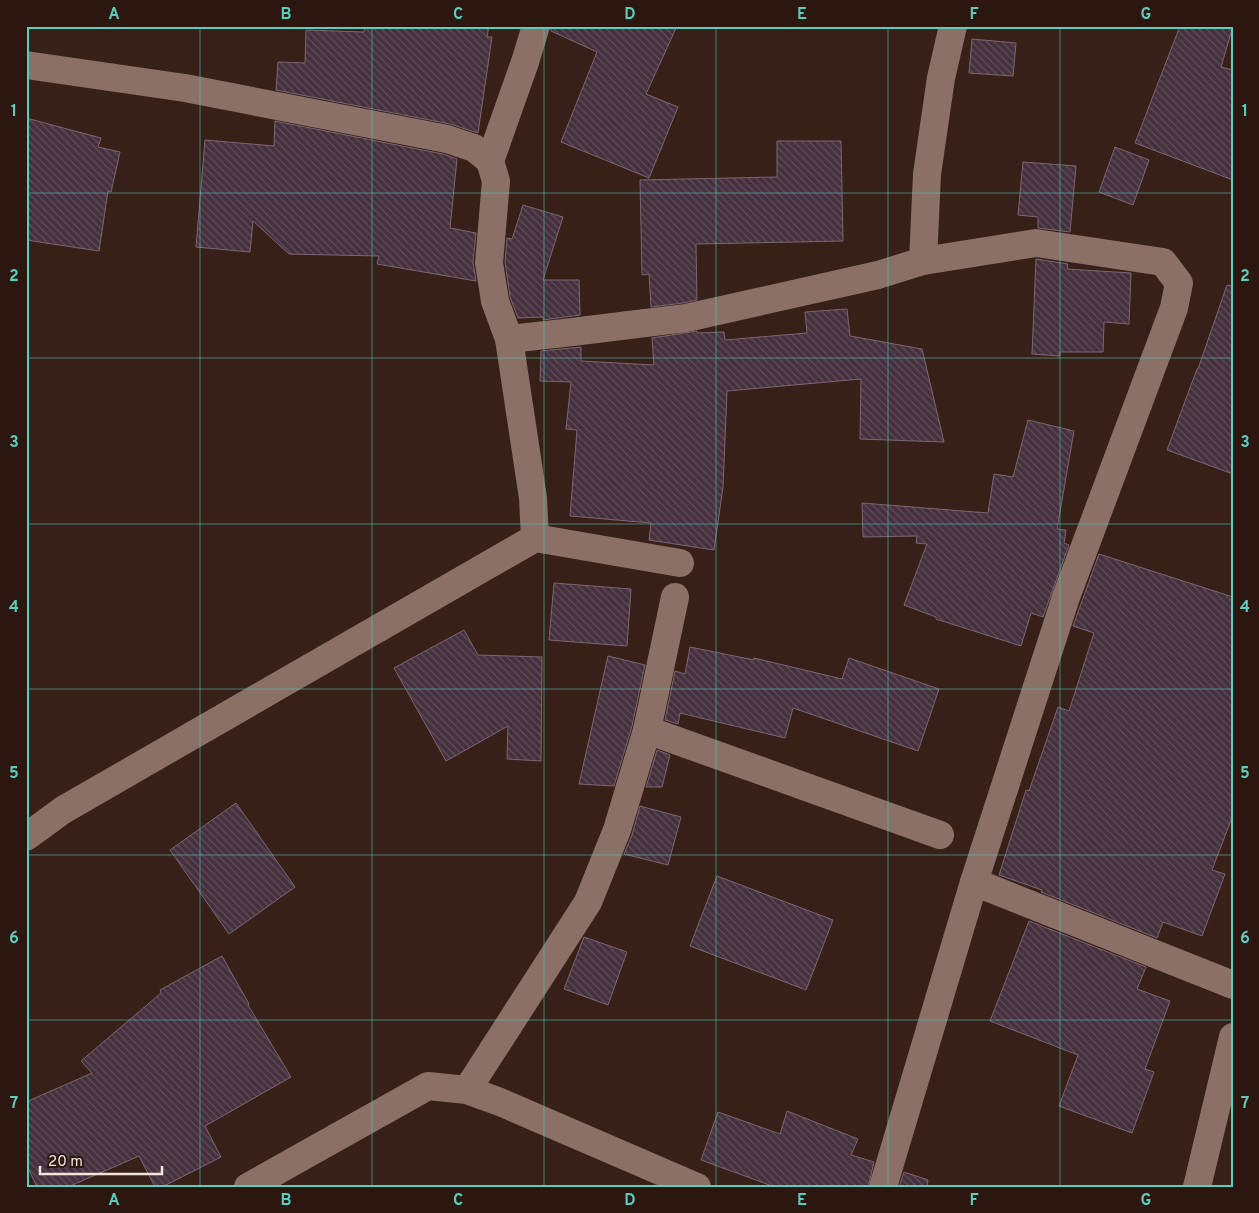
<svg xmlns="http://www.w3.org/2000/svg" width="1259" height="1213" viewBox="0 0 1259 1213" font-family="Overpass,sans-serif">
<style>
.building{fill:url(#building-back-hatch);stroke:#7d6674}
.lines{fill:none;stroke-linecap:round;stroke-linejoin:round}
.street{stroke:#8b7067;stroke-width:28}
.grid{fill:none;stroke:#5acebe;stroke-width:1;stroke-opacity:0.55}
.neatline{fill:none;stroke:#5acebe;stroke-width:2}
.grid-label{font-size:16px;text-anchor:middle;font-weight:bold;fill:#5acebe}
</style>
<defs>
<pattern id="building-back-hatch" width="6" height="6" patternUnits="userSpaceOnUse" patternTransform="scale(1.25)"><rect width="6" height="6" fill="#45303d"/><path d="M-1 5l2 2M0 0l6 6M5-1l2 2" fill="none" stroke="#604e59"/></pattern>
</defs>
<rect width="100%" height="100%" fill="#362018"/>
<g class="building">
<path d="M 365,26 L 489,26 L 487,37 L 492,37 L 478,133 L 450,124 L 276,90 L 278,62 L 305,63 L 306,30 L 364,32 Z"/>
<path d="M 551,26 L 677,26 L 646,94 L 678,107 L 649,178 L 561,142 L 597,52 L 551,31 Z"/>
<path d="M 1180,26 L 1233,26 L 1221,67 L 1233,70 L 1233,180 L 1135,143 Z"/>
<path d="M 972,39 L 1016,43 L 1013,76 L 969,73 Z"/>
<path d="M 26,118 L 101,138 L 98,147 L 120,152 L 111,192 L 108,191 L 99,251 L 26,240 Z"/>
<path d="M 275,121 L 443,154 L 457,159 L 450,228 L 476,233 L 473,262 L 476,281 L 377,264 L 379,256 L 289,254 L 253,221 L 250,252 L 196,247 L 205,140 L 274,146 Z"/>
<path d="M 777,141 L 841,141 L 843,241 L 696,244 L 697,300 L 683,303 L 651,307 L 649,274 L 642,275 L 640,180 L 777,177 Z"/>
<path d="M 1115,147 L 1149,160 L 1133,205 L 1099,192 Z"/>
<path d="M 1023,162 L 1076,166 L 1070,232 L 1038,228 L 1038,217 L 1018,215 Z"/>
<path d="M 523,205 L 563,217 L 543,280 L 579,280 L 580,315 L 543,320 L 543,317 L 518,318 L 510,297 L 505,262 L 507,238 L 512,239 Z"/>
<path d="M 1036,259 L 1068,264 L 1067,269 L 1131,273 L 1129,324 L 1104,322 L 1103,352 L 1060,352 L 1060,356 L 1032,354 Z"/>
<path d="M 1227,285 L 1233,286 L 1233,474 L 1167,450 L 1197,369 L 1198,369 Z"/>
<path d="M 847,309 L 850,336 L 922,349 L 944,442 L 860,439 L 861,379 L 727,391 L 723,487 L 714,550 L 649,540 L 651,523 L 570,516 L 577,430 L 566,429 L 571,382 L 540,381 L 541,351 L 581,347 L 581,361 L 654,365 L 652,338 L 697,331 L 697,333 L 724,332 L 725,340 L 807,333 L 805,312 Z"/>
<path d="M 1028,420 L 1074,431 L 1057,529 L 1066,530 L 1064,543 L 1069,545 L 1043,617 L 1031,613 L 1021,646 L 936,619 L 936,617 L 904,605 L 927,544 L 916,543 L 917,536 L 863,537 L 862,503 L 988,513 L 994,474 L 1013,477 Z"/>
<path d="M 1099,554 L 1233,597 L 1233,815 L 1212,870 L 1225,874 L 1202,936 L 1163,922 L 1157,938 L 1041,892 L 1042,890 L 999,875 L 1026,790 L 1029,791 L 1058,707 L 1069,711 L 1094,633 L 1073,626 Z"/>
<path d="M 554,583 L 631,589 L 627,646 L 549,640 Z"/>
<path d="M 464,630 L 478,655 L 542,657 L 541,761 L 507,759 L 508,726 L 446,761 L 394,668 Z"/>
<path d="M 690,647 L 754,660 L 754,658 L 842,679 L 849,658 L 939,689 L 918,751 L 793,708 L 785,738 L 680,713 L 678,724 L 665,720 L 675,671 L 685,674 Z"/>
<path d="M 608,656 L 645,665 L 632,726 L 614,786 L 579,784 Z"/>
<path d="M 657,750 L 670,755 L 662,787 L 646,787 Z"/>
<path d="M 236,803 L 295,887 L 229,934 L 170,850 Z"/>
<path d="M 640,806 L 681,817 L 668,865 L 624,854 L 632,835 Z"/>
<path d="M 717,876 L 833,920 L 806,990 L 690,946 Z"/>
<path d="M 1029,921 L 1146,967 L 1137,989 L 1170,1001 L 1145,1069 L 1154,1072 L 1132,1133 L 1059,1106 L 1078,1055 L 990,1021 Z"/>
<path d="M 584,937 L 627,952 L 608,1005 L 564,989 Z"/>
<path d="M 222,956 L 249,1004 L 248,1005 L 291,1077 L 205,1126 L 221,1157 L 162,1187 L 155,1187 L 139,1156 L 68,1187 L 37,1187 L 26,1164 L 26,1102 L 92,1073 L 81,1061 L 161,993 L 160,990 Z"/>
<path d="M 787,1111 L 858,1139 L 851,1155 L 874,1162 L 868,1187 L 775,1187 L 701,1160 L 718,1112 L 780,1134 Z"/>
<path d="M 904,1172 L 928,1180 L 927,1187 L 899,1187 Z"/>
</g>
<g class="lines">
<g class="street">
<path d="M 26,65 L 185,88 L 447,139 L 474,148 L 490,161 L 496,181 L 489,263 L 495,301 L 509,339 L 533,498 L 535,538"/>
<path d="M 490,161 L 525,62 L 536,26"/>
<path d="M 509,339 L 564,333 L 686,318 L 878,275 L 923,261 L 927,174 L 941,78 L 953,26"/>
<path d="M 647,730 L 940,835"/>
<path d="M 26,837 L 63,810 L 535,538 L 680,563"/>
<path d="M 974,882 L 1233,985"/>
<path d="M 467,1090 L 588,902 L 617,830 L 647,730 L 675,597"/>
<path d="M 248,1187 L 428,1086 L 467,1090 L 500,1102 L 697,1187"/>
<path d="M 883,1187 L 974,882 L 1066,597 L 1174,308 L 1179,283 L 1163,262 L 1036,243 L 923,261"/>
<path d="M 1197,1187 L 1233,1037"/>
</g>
</g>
<path class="grid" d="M 200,26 L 200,1187M 372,26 L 372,1187M 544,26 L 544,1187M 716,26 L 716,1187M 888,26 L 888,1187M 1060,26 L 1060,1187M 26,193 L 1233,193M 26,358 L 1233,358M 26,524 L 1233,524M 26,689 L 1233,689M 26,855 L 1233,855M 26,1020 L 1233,1020"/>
<rect width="1259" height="1213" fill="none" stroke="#2b170f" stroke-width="55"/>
<path d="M40 1166v8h122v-8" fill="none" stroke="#f2e3dd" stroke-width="2.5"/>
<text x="48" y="1166" font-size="15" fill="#f2e3dd" stroke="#2b170f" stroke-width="4" paint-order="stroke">20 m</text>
<rect x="28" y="28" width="1204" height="1158" class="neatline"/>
<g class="grid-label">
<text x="114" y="19">A</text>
<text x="286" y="19">B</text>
<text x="458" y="19">C</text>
<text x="630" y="19">D</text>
<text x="802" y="19">E</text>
<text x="974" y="19">F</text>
<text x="1146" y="19">G</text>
<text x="14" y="116">1</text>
<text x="1245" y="116">1</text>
<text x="14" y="281">2</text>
<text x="1245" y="281">2</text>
<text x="14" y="447">3</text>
<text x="1245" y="447">3</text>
<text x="14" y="612">4</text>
<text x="1245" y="612">4</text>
<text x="14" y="778">5</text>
<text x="1245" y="778">5</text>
<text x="14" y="943">6</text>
<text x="1245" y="943">6</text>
<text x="14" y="1108">7</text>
<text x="1245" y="1108">7</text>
<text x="114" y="1205">A</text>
<text x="286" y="1205">B</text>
<text x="458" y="1205">C</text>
<text x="630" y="1205">D</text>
<text x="802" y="1205">E</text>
<text x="974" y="1205">F</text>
<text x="1146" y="1205">G</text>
</g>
</svg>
